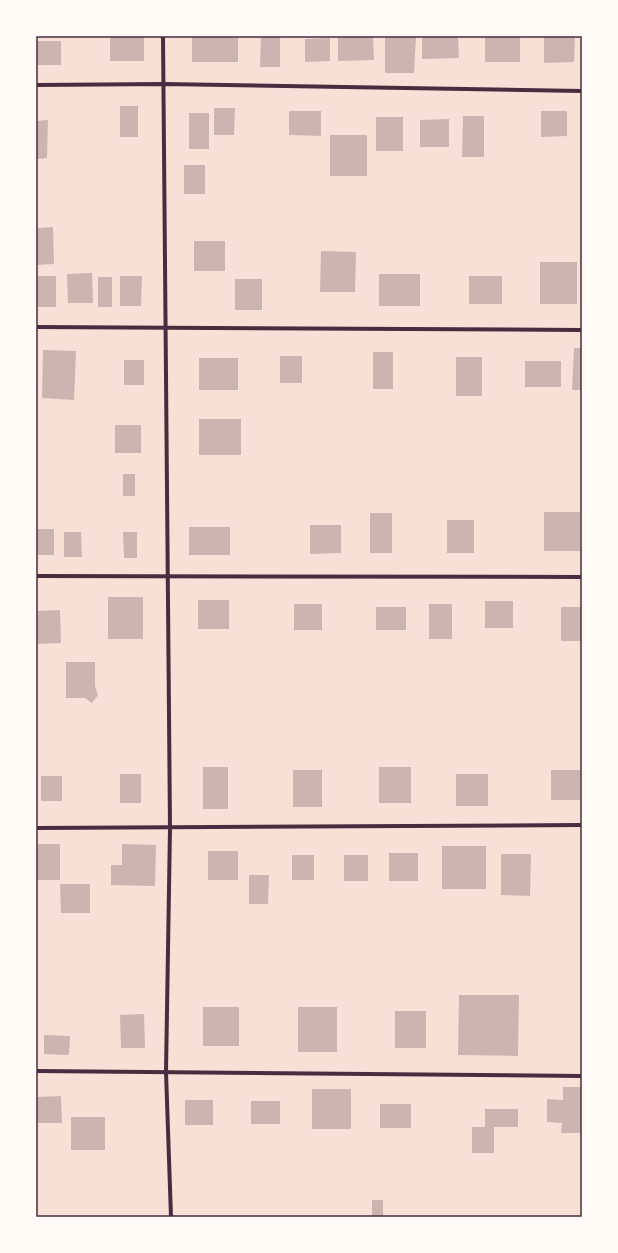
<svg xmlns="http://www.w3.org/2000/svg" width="618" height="1253" viewBox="0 0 618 1253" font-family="Ubuntu,sans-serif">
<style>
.building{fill:#ccb4b1}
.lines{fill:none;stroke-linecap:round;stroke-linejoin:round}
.minor{stroke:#4a2c40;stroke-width:4}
.neatline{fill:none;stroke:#4a2c40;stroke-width:1.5}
</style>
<rect width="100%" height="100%" fill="#f7e1d7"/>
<g class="building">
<rect x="110" y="36" width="34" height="25"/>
<rect x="192" y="36" width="46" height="26"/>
<path d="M 261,36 L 280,36 L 280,67 L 260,67 Z"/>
<path d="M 338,36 L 373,36 L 374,60 L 338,61 Z"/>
<path d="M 385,36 L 416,36 L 414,73 L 385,73 Z"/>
<path d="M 422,36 L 458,36 L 459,58 L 422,59 Z"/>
<rect x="485" y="36" width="35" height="26"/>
<path d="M 544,36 L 575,36 L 574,62 L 544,63 Z"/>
<path d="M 330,38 L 330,61 L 305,62 L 305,39 Z"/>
<rect x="36" y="41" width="25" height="24"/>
<rect x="120" y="106" width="18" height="31"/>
<path d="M 214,108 L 235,108 L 234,135 L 214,135 Z"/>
<path d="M 289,111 L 321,111 L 321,136 L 289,135 Z"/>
<path d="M 541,111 L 567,111 L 567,136 L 541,137 Z"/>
<rect x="189" y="113" width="20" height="36"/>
<path d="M 463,116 L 484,116 L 484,157 L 462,157 Z"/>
<rect x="376" y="117" width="27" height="34"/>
<path d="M 449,119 L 449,147 L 420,147 L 420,120 Z"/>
<path d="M 48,120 L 47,158 L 36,159 L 36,121 Z"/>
<rect x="330" y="135" width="37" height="41"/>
<rect x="184" y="165" width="21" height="29"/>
<path d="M 53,227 L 54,264 L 36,265 L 36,228 Z"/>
<rect x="194" y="241" width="31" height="30"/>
<path d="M 321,251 L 356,252 L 355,292 L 320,292 Z"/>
<rect x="540" y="262" width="37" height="42"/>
<path d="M 92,273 L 93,303 L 68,303 L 67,274 Z"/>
<rect x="379" y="274" width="41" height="32"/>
<rect x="36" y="276" width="20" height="31"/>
<path d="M 120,276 L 142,276 L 141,306 L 120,306 Z"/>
<rect x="469" y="276" width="33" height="28"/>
<rect x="98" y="277" width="14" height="30"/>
<rect x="235" y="279" width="27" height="31"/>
<path d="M 574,348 L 582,348 L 582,390 L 572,390 Z"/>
<path d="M 43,350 L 76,351 L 74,400 L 42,398 Z"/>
<rect x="373" y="352" width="20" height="37"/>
<rect x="280" y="356" width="22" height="27"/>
<rect x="456" y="357" width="26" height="39"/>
<rect x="199" y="358" width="39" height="32"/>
<rect x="124" y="360" width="20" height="25"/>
<rect x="525" y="361" width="36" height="26"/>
<rect x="199" y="419" width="42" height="36"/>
<rect x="115" y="425" width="26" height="28"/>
<rect x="123" y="474" width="12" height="22"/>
<rect x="544" y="512" width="36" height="39"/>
<rect x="370" y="513" width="22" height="40"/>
<rect x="447" y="520" width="27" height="33"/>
<path d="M 310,525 L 341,525 L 341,553 L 310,554 Z"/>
<rect x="189" y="527" width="41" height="28"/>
<rect x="36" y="529" width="18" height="26"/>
<path d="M 64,532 L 81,532 L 82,557 L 64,557 Z"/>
<path d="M 123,532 L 137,532 L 137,558 L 124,558 Z"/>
<rect x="108" y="597" width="35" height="42"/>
<rect x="198" y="600" width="31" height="29"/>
<rect x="485" y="601" width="28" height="27"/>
<rect x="294" y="604" width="28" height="26"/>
<rect x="429" y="604" width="23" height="35"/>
<rect x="376" y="607" width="30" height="23"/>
<rect x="561" y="607" width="21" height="34"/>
<path d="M 60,610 L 61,643 L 36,644 L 36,611 Z"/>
<path d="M 66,662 L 95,662 L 95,686 L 98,695 L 92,703 L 85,698 L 66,698 Z"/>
<rect x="203" y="767" width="25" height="42"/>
<rect x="379" y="767" width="32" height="36"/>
<rect x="293" y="770" width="29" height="37"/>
<rect x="551" y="770" width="29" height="30"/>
<rect x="120" y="774" width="21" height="29"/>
<rect x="456" y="774" width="32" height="32"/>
<rect x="41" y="776" width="21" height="25"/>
<rect x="36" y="844" width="24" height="36"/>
<path d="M 122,844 L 156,845 L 155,886 L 111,885 L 111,865 L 122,865 Z"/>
<rect x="442" y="846" width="44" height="43"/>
<rect x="208" y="851" width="30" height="29"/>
<rect x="389" y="853" width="29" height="28"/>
<path d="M 501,854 L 531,854 L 530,896 L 501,895 Z"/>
<rect x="292" y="855" width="22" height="25"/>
<rect x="344" y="855" width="24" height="26"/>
<path d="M 249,875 L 269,875 L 268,904 L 249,904 Z"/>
<path d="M 60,884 L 90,884 L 90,913 L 61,913 Z"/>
<path d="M 459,995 L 519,995 L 518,1056 L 458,1055 Z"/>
<rect x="203" y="1007" width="36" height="39"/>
<rect x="298" y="1007" width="39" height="45"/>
<rect x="395" y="1011" width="31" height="37"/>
<path d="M 144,1014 L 145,1048 L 121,1048 L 120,1015 Z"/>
<path d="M 44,1035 L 70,1036 L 69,1055 L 44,1054 Z"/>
<path d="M 563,1087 L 582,1087 L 582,1133 L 561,1133 L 562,1123 L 547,1122 L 547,1099 L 563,1100 Z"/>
<rect x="312" y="1089" width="39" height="40"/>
<path d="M 61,1096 L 62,1123 L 36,1123 L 36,1097 Z"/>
<rect x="185" y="1100" width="28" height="25"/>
<rect x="251" y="1101" width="29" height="23"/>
<rect x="380" y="1104" width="31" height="24"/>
<path d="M 485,1109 L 518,1109 L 518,1127 L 494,1127 L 494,1153 L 472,1153 L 472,1127 L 485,1127 Z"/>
<rect x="71" y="1117" width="34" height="33"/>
<rect x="372" y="1200" width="11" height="17"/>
</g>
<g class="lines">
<g class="minor">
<path d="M 163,36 L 170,828 L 166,1072 L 171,1217"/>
<path d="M 36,85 L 164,84 L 582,91"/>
<path d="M 36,327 L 582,330"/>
<path d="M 36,576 L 582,577"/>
<path d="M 36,828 L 582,825"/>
<path d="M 36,1071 L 582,1076"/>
</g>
</g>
<rect width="618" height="1253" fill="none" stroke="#fffaf5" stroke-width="74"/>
<rect x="37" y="37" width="544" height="1179" class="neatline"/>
</svg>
